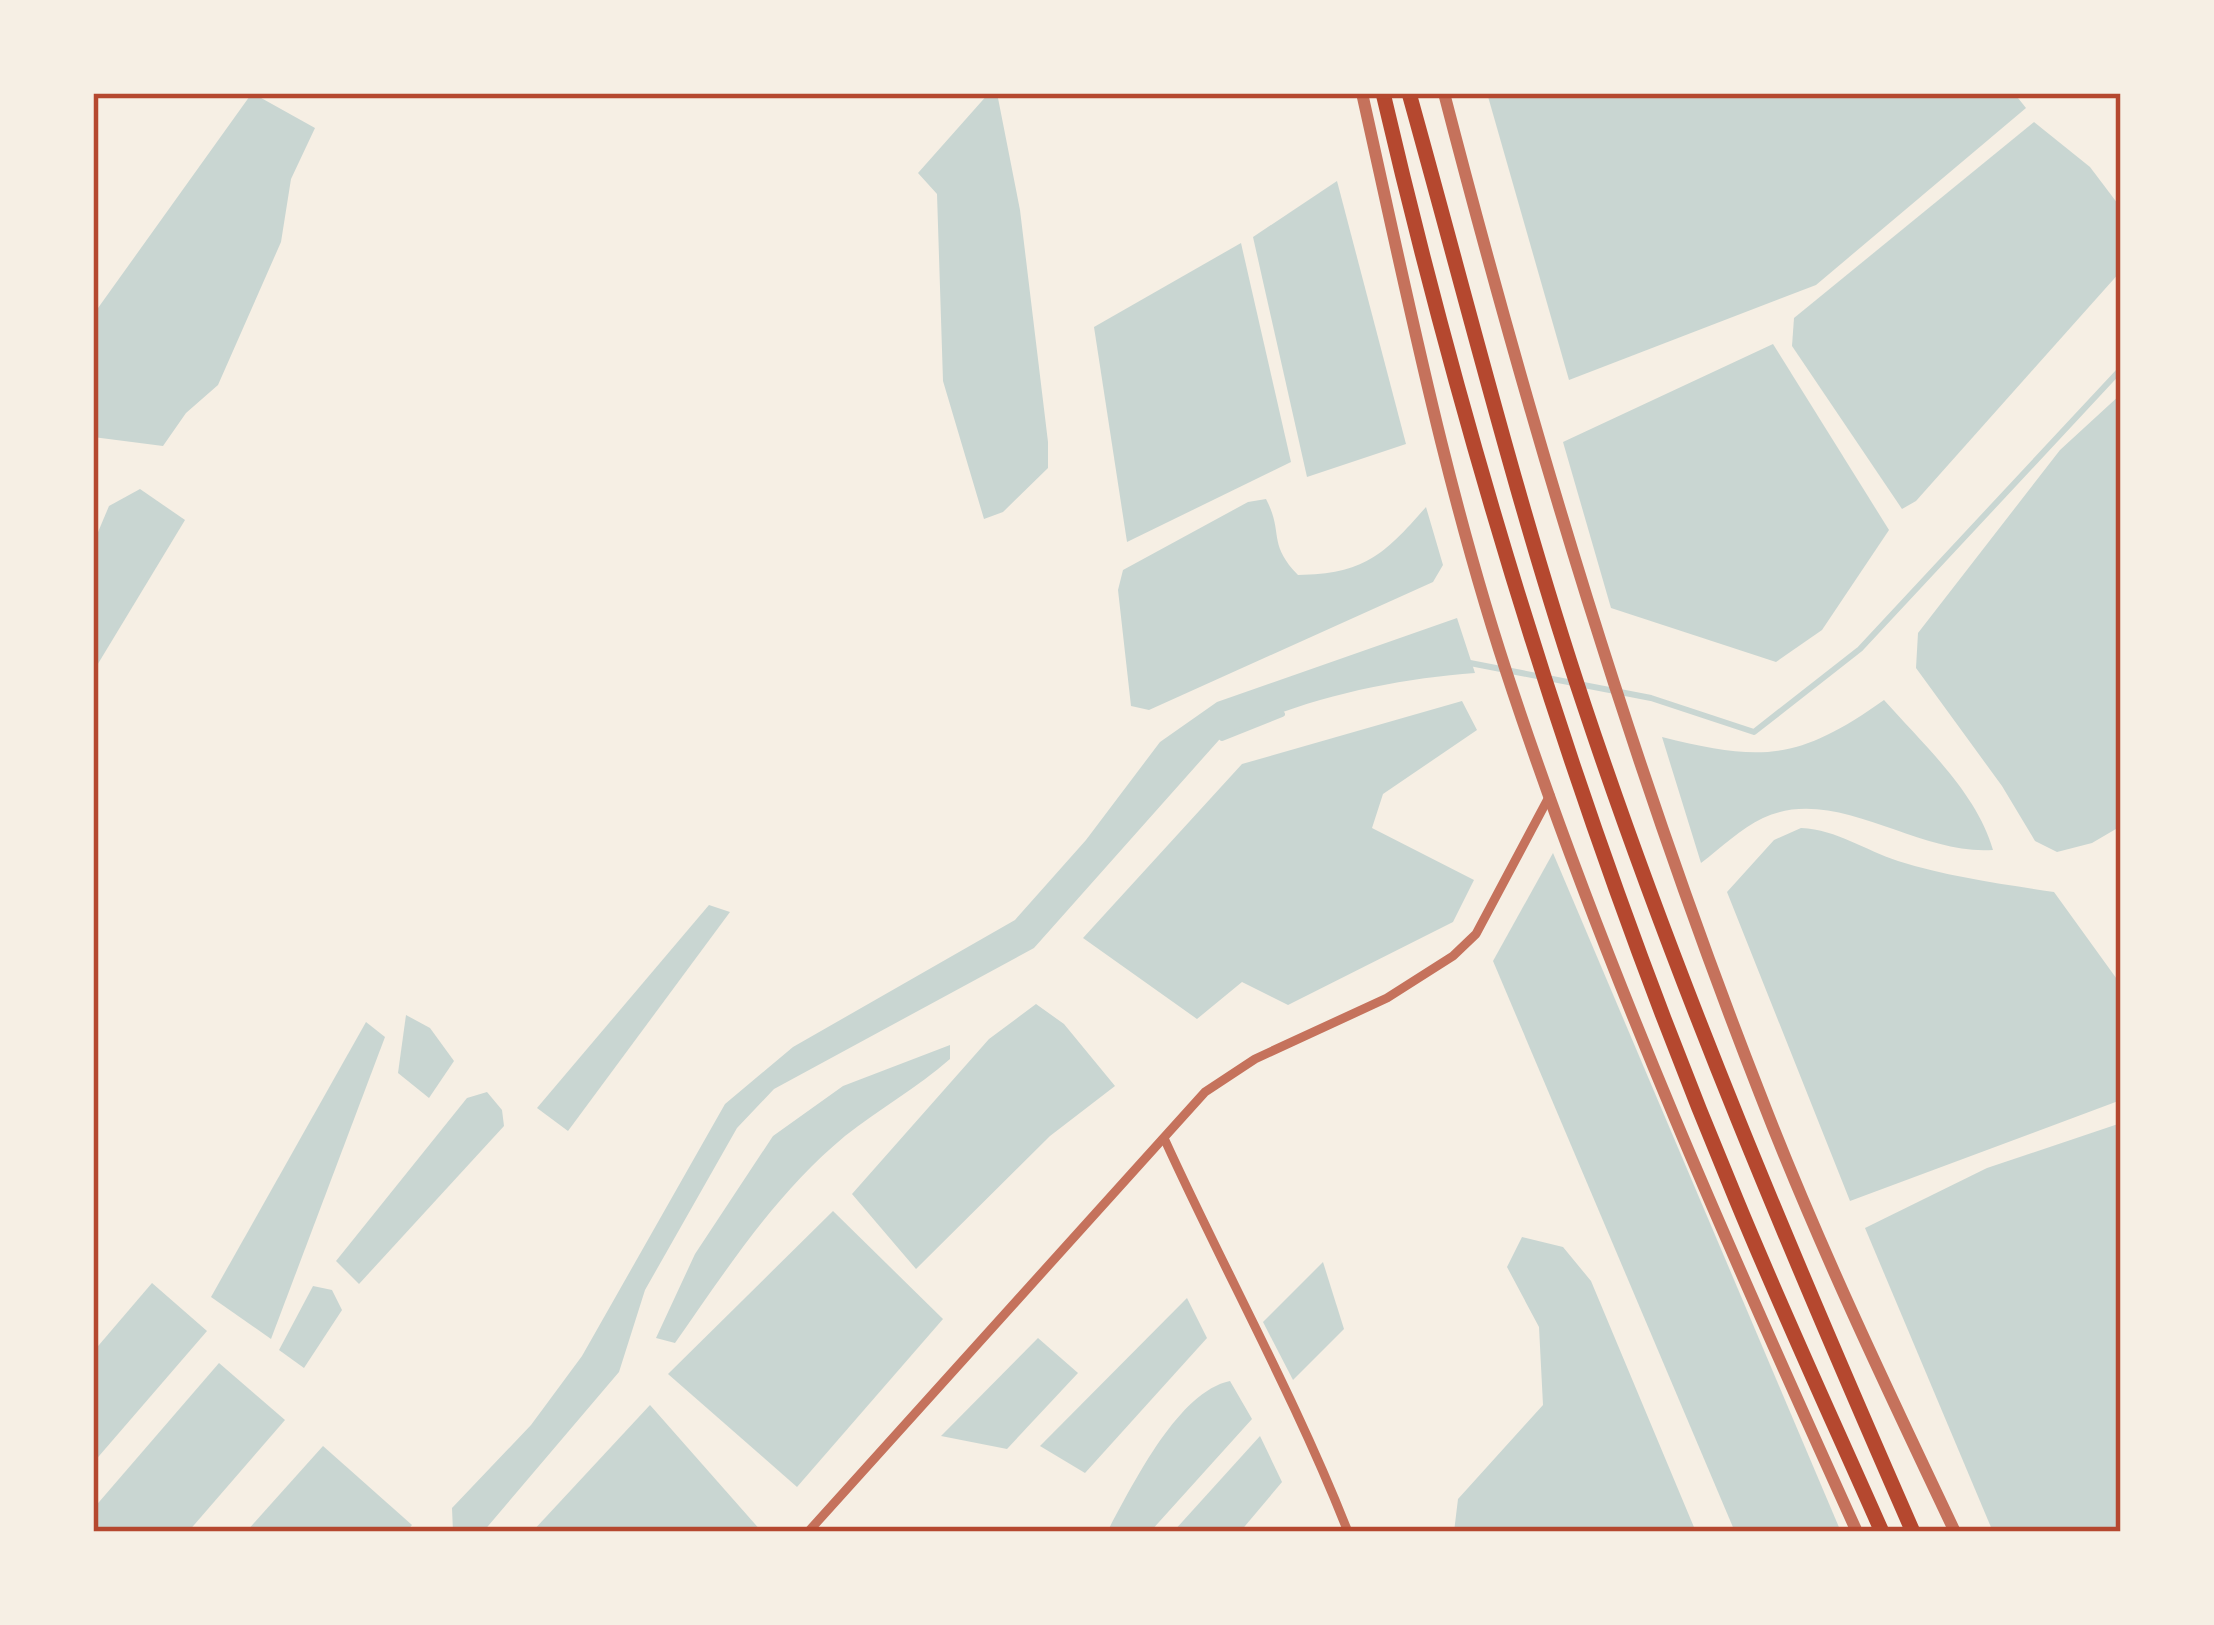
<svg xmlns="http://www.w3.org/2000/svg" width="2214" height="1625" viewBox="0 0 2214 1625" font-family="'DM Sans',sans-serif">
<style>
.water{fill:#c9d6d2}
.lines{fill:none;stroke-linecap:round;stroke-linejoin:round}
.stream{stroke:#c9d6d2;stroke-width:6}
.minor{stroke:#c5725c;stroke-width:9}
.tertiary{stroke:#c5725c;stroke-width:12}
.trunk{stroke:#b5482f;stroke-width:15}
.neatline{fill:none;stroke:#b5482f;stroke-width:4.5}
</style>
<rect width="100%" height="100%" fill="#f6efe4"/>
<g class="water">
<path d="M 252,93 L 315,128 L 291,179 L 281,242 L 218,385 L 186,413 L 163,446 L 93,437 L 93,315 Z"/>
<path d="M 989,93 L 997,93 L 1020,210 L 1048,442 L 1048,468 L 1003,512 L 984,519 L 943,381 L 937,194 L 918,173 Z"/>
<path d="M 1487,93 L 2014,93 L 2026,108 L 1816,285 L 1569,380 Z"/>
<path d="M 2034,122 L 2090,167 L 2121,208 L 2121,271 L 1916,501 L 1902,509 L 1792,346 L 1794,318 Z"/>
<path d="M 1337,181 L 1406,444 L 1307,477 L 1253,237 Z"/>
<path d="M 1241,243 L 1291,462 L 1127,542 L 1094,327 Z"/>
<path d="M 1773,344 L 1889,530 L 1822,630 L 1776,662 L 1611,608 L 1563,442 Z"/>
<path d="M 2121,394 L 2121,826 L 2092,843 L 2057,852 L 2035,841 L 2002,786 L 1916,668 L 1918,633 L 2060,450 Z"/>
<path d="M 140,489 L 185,520 L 93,672 L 93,544 L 109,506 Z"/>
<path d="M 1266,499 C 1284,533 1267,543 1298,575 C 1364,574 1384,555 1426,507 L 1443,565 L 1433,582 L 1149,710 L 1131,706 L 1118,590 L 1123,570 L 1248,502 Z"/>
<path d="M 1457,618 L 1475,673 C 1391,679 1294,700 1219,740 L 1034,948 L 774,1089 L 737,1128 L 645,1290 L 619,1372 L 483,1532 L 453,1532 L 452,1508 L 531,1425 L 582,1356 L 725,1104 L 793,1047 L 1015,920 L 1086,840 L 1160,742 L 1217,702 Z"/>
<path d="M 1884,700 C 1923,744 1977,793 1993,850 C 1917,856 1836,784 1763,818 C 1741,828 1721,848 1701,863 L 1662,737 C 1762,762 1798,761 1884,700 Z"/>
<path d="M 1462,701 L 1477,730 L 1383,794 L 1372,828 L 1474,880 L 1453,922 L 1288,1005 L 1242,982 L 1197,1019 L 1083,938 L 1242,764 Z"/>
<path d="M 1801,828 C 1838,830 1864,850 1898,861 C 1949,877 2002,884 2054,892 L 2119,982 L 2121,1100 L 1850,1201 L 1727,892 L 1774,840 Z"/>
<path d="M 1553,853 L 1841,1532 L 1735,1532 L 1493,961 Z"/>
<path d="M 709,905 L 730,912 L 568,1131 L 537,1108 Z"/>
<path d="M 1036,1004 L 1064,1024 L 1115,1086 L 1050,1136 L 916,1269 L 852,1194 L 989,1039 Z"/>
<path d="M 406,1015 L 430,1028 L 454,1061 L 429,1098 L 398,1073 Z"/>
<path d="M 366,1022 L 385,1037 L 271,1339 L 211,1297 Z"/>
<path d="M 950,1045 L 950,1059 C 917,1088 879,1109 845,1136 C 775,1194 727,1269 675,1343 L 656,1338 L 695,1254 L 773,1136 L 843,1086 Z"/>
<path d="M 487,1092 L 502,1110 L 504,1126 L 359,1284 L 336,1261 L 467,1098 Z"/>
<path d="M 2121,1123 L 2121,1532 L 1993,1532 L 1865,1228 L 1987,1168 Z"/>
<path d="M 833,1211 L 943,1319 L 797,1487 L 668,1374 Z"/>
<path d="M 1522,1237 L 1563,1247 L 1591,1281 L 1696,1532 L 1454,1532 L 1458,1499 L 1543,1405 L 1539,1327 L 1507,1267 Z"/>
<path d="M 1323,1262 L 1344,1329 L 1293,1380 L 1263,1322 Z"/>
<path d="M 152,1283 L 207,1331 L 93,1463 L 93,1352 Z"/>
<path d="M 313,1286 L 332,1290 L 342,1310 L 304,1368 L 279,1350 Z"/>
<path d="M 1187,1298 L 1207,1338 L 1085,1473 L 1040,1446 Z"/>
<path d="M 1038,1338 L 1078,1373 L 1007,1449 L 941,1436 Z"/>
<path d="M 219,1363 L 285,1420 L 188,1532 L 93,1532 L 93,1509 Z"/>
<path d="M 1230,1381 L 1252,1419 L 1150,1532 L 1107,1532 C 1132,1487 1177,1392 1230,1381 Z"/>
<path d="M 650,1405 L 762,1532 L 532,1532 Z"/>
<path d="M 1260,1436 L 1282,1482 L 1240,1532 L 1173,1532 Z"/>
<path d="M 323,1446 L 412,1525 L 406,1532 L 246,1532 Z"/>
</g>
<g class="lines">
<g class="stream">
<path d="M 1470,663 L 1651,698 L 1754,732 L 1860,649 L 2121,369"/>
<path d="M 1222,738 L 1282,714"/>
</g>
<g class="minor">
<path d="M 1164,1138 C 1224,1270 1295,1397 1348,1532"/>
<path d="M 808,1532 L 1205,1092 L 1255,1059 L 1387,998 L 1453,956 L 1476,934 L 1550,795"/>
</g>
<g class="tertiary">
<path d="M 1362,93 C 1407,294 1447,496 1513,692 C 1609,980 1732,1256 1857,1532"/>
<path d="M 1444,93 C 1532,432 1632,767 1760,1094 C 1817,1242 1887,1389 1955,1532"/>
</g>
<g class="trunk">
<path d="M 1383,93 C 1471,470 1587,842 1736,1199 C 1782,1311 1833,1421 1882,1532"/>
<path d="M 1409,93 C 1466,297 1517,504 1584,705 C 1678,987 1794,1260 1913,1532"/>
</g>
</g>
<rect width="2214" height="1625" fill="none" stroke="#f6efe4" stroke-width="192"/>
<rect x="96" y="96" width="2022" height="1433" class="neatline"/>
</svg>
